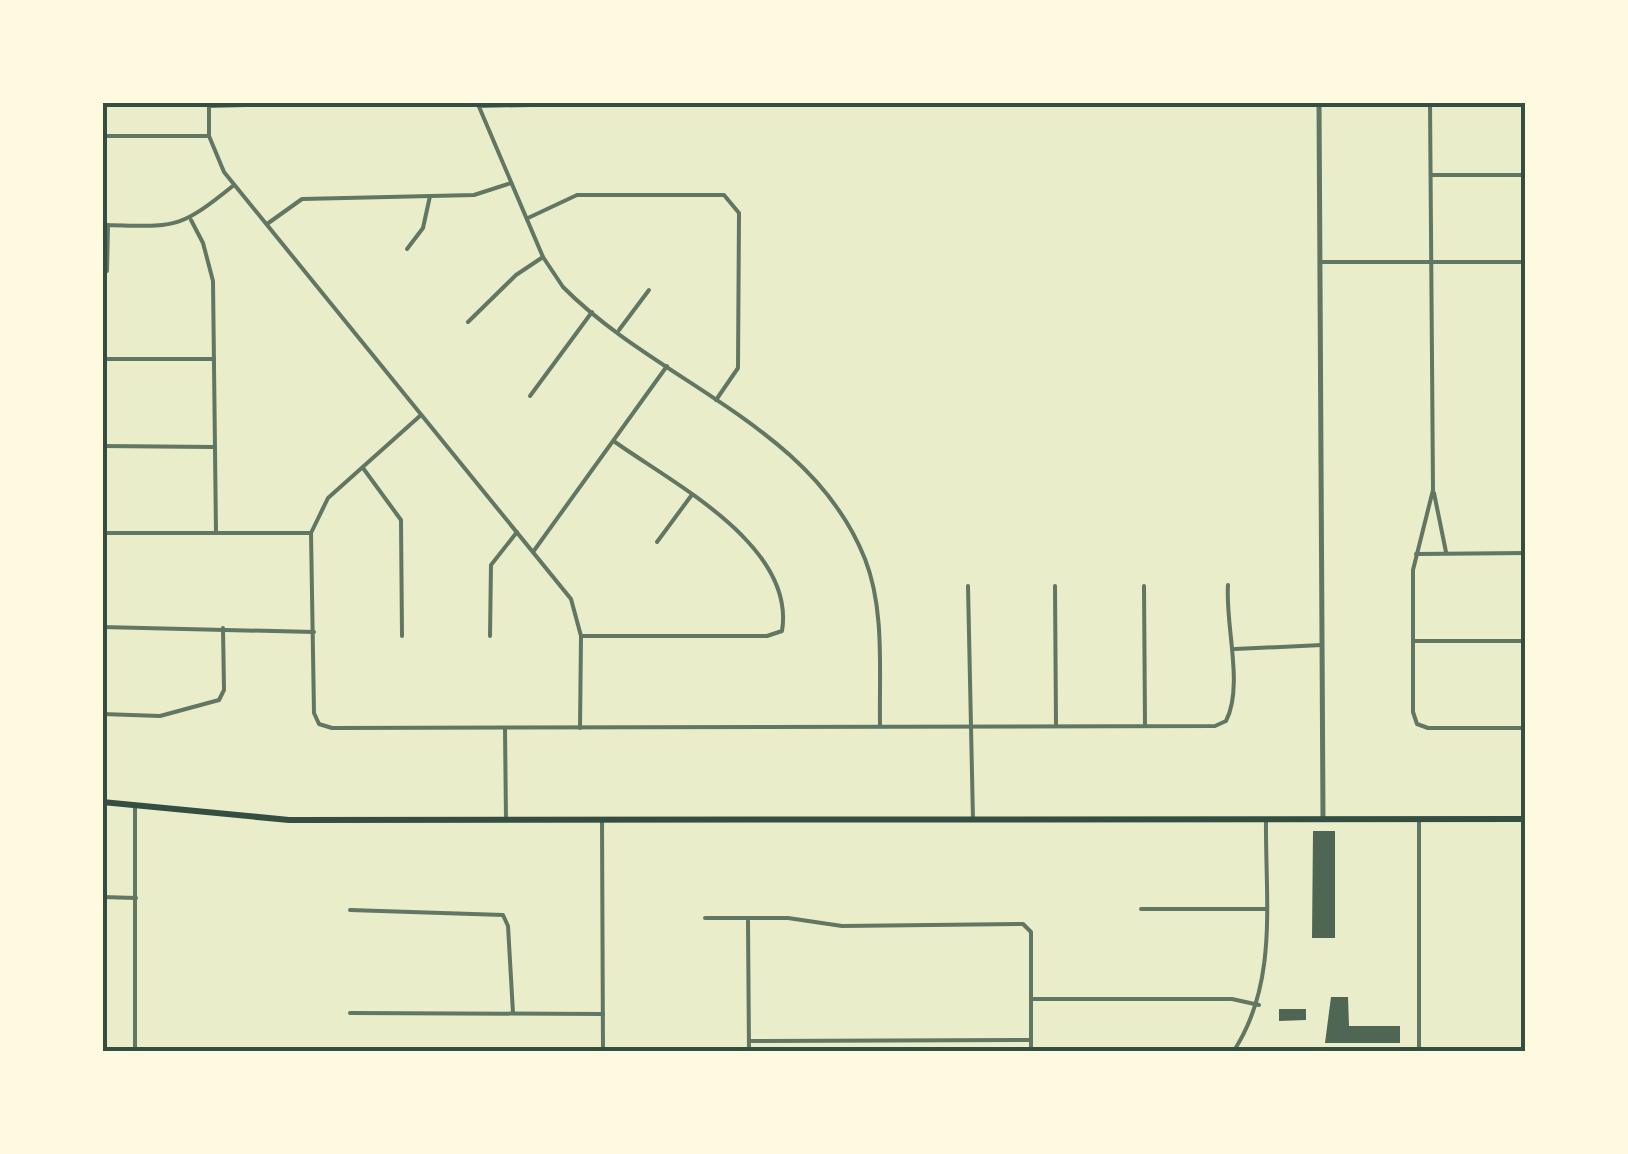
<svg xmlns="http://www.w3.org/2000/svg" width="1628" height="1154" viewBox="0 0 1628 1154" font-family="Barlow,sans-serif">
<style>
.building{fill:#4f6655}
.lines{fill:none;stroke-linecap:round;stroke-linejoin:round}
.minor{stroke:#617663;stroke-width:4}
.tertiary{stroke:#617663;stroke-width:5}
.secondary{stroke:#344e41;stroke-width:6}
.neatline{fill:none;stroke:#344e41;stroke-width:4}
</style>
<rect width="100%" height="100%" fill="#e9edc9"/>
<g class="building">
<path d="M 1313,831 L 1335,831 L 1335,938 L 1312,938 Z"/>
<path d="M 1331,997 L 1348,997 L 1349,1026 L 1400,1026 L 1400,1043 L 1325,1043 Z"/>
<path d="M 1279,1009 L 1306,1009 L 1306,1020 L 1279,1021 Z"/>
</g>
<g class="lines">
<g class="minor">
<path d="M 209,102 L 209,136 L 224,172 L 571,599 L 581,636 L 580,728"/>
<path d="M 477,102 L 543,257 L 563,287 C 658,383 812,425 865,559 C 885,610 879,671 880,725"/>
<path d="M 1430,102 L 1433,490 L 1413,570 L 1413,712 L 1417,724 L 1428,728 L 1526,728"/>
<path d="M 209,106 L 374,102"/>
<path d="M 479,106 L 669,102"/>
<path d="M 102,136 L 209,136"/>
<path d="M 1431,175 L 1526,175"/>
<path d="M 528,218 L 577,195 L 724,195 L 739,213 L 738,368 L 716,400"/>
<path d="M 191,220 L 203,243 L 213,281 L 216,533"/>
<path d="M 267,224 L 302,199 L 474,195 L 511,183"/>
<path d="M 102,225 C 175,226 176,232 234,185"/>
<path d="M 407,249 L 423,228 L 430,196"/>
<path d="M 1320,262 L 1526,262"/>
<path d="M 107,271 L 108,225"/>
<path d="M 468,322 L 516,275 L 543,257"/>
<path d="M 619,330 L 649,290"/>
<path d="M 102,359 L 214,359"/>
<path d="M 530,396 L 592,312"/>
<path d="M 421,415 L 328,498 L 311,533 L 314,713 L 319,724 L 332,728 L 1215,726 L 1226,721 C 1244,686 1225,625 1228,585"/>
<path d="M 102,446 L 214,447"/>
<path d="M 363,468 L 401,520 L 402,636"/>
<path d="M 1434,493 L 1446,552"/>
<path d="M 102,533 L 311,533"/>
<path d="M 657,542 L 691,496"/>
<path d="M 533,552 L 667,366"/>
<path d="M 1416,554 L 1526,553"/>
<path d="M 968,586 L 973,820"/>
<path d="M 1055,586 L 1056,726"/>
<path d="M 1144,586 L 1145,725"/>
<path d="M 102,627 L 314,632"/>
<path d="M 490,636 L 491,565 L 517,532"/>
<path d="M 581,636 L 767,636 L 782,631 C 796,546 674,484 615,442"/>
<path d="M 1415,641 L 1526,641"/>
<path d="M 1235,649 L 1322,645"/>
<path d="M 102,714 L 160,716 L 219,700 L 224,690 L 223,628"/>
<path d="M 505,729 L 506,819"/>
<path d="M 135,806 L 135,1052"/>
<path d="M 602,820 L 603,1052"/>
<path d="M 102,897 L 136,898"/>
<path d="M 1141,909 L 1266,909"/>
<path d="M 350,910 L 503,915 L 508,926 L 513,1013"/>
<path d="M 705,918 L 788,918 L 842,926 L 1023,924 L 1031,932 L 1031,1052"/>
<path d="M 748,921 L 749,1052"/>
<path d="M 1031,999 L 1232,999 L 1259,1005"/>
<path d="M 350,1013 L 603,1014"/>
<path d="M 749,1041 L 1031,1040"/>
<path d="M 1233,1052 C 1279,983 1265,899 1266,819"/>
<path d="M 1419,1052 L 1419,819"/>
</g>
<path class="tertiary" d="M 1319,102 L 1323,818"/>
<path class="secondary" d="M 102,802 L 289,820 L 1526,819"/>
</g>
<rect width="1628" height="1154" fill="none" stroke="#fefae0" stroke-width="210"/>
<rect x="105" y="105" width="1418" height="944" class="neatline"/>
</svg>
